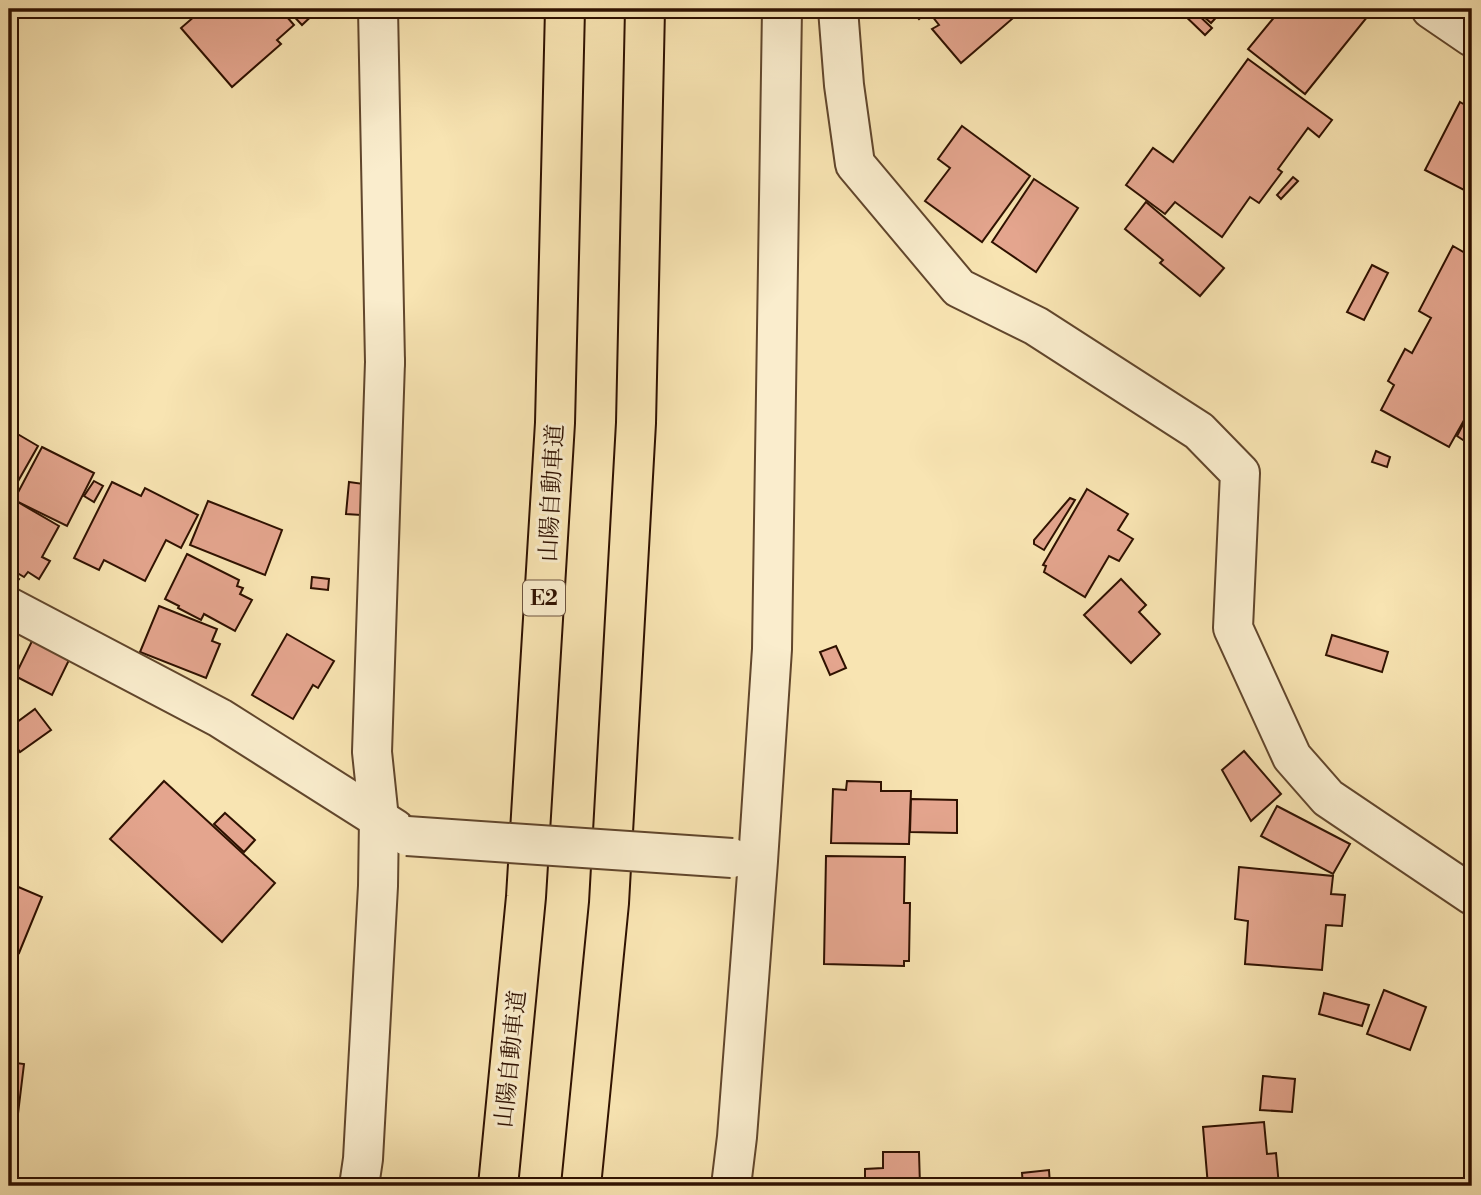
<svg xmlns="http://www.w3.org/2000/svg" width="1481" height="1195" viewBox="0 0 1481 1195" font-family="'Libre Bodoni','Noto Serif JP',serif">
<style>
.building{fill:#e4a58e;stroke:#2f1100;stroke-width:2}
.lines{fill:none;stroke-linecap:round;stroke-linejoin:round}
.minor-casing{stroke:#61462c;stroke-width:42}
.tertiary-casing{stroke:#61462c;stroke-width:42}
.motorway-casing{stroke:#2f1100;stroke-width:42}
.minor{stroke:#faedcd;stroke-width:38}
.tertiary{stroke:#faedcd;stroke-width:38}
.motorway{stroke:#f8e4b2;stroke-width:38}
.minor-bridge-casing{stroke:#61462c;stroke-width:42;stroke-linecap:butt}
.minor-bridge{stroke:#faedcd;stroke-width:38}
.labels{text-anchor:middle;stroke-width:6;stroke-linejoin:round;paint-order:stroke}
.shield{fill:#faedcd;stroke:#6c533e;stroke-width:2}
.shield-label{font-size:21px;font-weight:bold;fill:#2f1100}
.street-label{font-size:23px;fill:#2f1100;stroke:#faedcd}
</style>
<rect width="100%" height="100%" fill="#f8e4b2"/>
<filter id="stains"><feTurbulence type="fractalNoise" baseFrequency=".00286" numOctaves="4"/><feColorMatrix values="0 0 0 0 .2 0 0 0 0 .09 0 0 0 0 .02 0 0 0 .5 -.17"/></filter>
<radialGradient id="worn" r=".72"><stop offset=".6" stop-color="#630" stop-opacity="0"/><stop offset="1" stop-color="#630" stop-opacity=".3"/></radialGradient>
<g class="building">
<path d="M 203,9 L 280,9 L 294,25 L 277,40 L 281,44 L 232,87 L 181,28 Z"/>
<path d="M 287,9 L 319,9 L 302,25 Z"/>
<path d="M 910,9 L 1003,9 L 1012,19 L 961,63 L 932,29 L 939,25 L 928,11 L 919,19 Z"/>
<path d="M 1178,9 L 1192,9 L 1212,28 L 1205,35 Z"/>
<path d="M 1195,9 L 1224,9 L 1211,23 Z"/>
<path d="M 1281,9 L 1369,9 L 1372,11 L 1305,94 L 1248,49 Z"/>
<path d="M 1248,59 L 1332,120 L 1319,137 L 1308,128 L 1278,169 L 1282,172 L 1259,203 L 1250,197 L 1222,237 L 1175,202 L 1165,214 L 1126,185 L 1153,148 L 1173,162 Z"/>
<path d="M 1460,102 L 1472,109 L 1472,174 L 1464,190 L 1425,170 Z"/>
<path d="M 962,126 L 1030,176 L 982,242 L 925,201 L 950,168 L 938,159 Z"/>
<path d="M 1293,177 L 1298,181 L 1281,199 L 1277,195 Z"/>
<path d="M 1034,179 L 1078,208 L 1036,272 L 992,242 Z"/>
<path d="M 1146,202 L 1224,268 L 1200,296 L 1160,263 L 1163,260 L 1125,229 Z"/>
<path d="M 1453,246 L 1472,257 L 1472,406 L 1449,447 L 1381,410 L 1394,385 L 1388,381 L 1405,349 L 1412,353 L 1431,318 L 1419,311 Z"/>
<path d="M 1372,265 L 1388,273 L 1364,320 L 1347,312 Z"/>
<path d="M 1472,407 L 1472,446 L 1457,436 Z"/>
<path d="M 9,429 L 38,446 L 17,483 L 9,478 Z"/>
<path d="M 42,447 L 94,473 L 67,526 L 14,500 Z"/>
<path d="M 1376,451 L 1390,457 L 1387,467 L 1372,462 Z"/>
<path d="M 9,480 L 16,484 L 9,499 Z"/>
<path d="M 94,481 L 103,486 L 94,502 L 84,496 Z"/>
<path d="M 112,482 L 141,496 L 145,488 L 198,515 L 181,548 L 166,540 L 145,581 L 104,560 L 99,570 L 74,558 Z"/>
<path d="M 349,482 L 364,484 L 361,515 L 346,514 Z"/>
<path d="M 1087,489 L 1128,514 L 1118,530 L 1133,539 L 1119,561 L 1109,556 L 1085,597 L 1044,572 L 1046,566 L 1043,565 Z"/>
<path d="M 1070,498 L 1075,500 L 1044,550 L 1034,544 L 1034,540 Z"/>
<path d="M 16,501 L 59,526 L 42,557 L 50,561 L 39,579 L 28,572 L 24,577 L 9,568 L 9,514 Z"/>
<path d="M 208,501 L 282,530 L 265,575 L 190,545 Z"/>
<path d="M 187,554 L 239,580 L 237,586 L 243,588 L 240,594 L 252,600 L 235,631 L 204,614 L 201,620 L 178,608 L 179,606 L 165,599 Z"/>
<path d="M 9,573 L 19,579 L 9,593 Z"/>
<path d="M 312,577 L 329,579 L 328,590 L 311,588 Z"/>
<path d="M 1121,579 L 1146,605 L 1139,612 L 1160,634 L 1131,663 L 1084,615 Z"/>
<path d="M 159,606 L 217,629 L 212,641 L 220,644 L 206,678 L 140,652 Z"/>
<path d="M 287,634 L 334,661 L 318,688 L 313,685 L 293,719 L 252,695 Z"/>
<path d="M 1332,635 L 1388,652 L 1382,672 L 1326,655 Z"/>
<path d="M 33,639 L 70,658 L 52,695 L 15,676 Z"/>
<path d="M 836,646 L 846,668 L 830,675 L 820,652 Z"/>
<path d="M 9,651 L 17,656 L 9,667 Z"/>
<path d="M 35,709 L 51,730 L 20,752 L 9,736 L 9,728 Z"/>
<path d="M 1244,751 L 1281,794 L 1251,821 L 1222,770 Z"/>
<path d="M 164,781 L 275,883 L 222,942 L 110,839 Z"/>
<path d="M 847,781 L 881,782 L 881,791 L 911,791 L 909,844 L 831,843 L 833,789 L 846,790 Z"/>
<path d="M 911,799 L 957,800 L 957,833 L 910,832 Z"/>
<path d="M 1277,806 L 1350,844 L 1333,874 L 1261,836 Z"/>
<path d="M 225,813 L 255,840 L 244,852 L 214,824 Z"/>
<path d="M 826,856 L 905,857 L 904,903 L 910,903 L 909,961 L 904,961 L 904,966 L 824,964 Z"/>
<path d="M 1239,867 L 1333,876 L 1331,894 L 1345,895 L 1342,926 L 1326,925 L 1322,970 L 1245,964 L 1248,921 L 1235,919 Z"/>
<path d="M 9,883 L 42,897 L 19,953 L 9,948 Z"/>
<path d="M 1384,990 L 1426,1007 L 1410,1050 L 1367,1034 Z"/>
<path d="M 1324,993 L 1369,1005 L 1362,1026 L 1319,1014 Z"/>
<path d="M 9,1062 L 24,1064 L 17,1122 L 9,1121 Z"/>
<path d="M 1263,1076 L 1295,1079 L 1292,1112 L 1260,1110 Z"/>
<path d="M 1264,1122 L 1267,1154 L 1276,1153 L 1279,1186 L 1208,1186 L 1203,1127 Z"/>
<path d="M 883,1152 L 919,1152 L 920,1186 L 865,1186 L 865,1169 L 883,1168 Z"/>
<path d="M 1049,1170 L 1050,1186 L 1023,1186 L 1022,1173 Z"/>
</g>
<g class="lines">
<defs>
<g id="minor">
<path d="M 838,9 L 844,85 L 855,164 L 959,288 L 1036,326 L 1199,431 L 1240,473 L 1233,628 L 1292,757 L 1328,798 L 1472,895"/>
<path d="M 1431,9 L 1472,37"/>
<path d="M 9,607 L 220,718 L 395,829"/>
<path d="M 359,1186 L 363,1159 L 378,886 L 379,819 L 372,752 L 385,362"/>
</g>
<g id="tertiary">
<path d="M 378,9 L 385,362"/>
<path d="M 731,1186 L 737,1137 L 758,861 L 772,649 L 782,9"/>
</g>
<g id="motorway">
<path d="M 498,1186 L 526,897 L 555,423 L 565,9"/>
<path d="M 581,1186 L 609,903 L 636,423 L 645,9"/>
</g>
</defs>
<use href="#minor" class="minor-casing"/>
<use href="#tertiary" class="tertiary-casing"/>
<use href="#motorway" class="motorway-casing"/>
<use href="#minor" class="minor"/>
<use href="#tertiary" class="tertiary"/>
<use href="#motorway" class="motorway"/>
<defs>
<path id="minor-bridge" d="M 407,836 L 732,858"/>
</defs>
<use href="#minor-bridge" class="minor-bridge-casing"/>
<use href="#minor-bridge" class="minor-bridge"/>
</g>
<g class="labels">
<rect class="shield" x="523" y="580.5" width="42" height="35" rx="5"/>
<g class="shield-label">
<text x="544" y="605">E2</text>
</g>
<g class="street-label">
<text transform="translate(551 493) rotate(-87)" y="8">山陽自動車道</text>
<text transform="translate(510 1059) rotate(-84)" y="8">山陽自動車道</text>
</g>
</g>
<rect width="1481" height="1195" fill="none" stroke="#f8e4b2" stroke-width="35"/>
<rect x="10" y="10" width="1460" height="1174" fill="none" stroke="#2f1100" stroke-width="3.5"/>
<rect x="18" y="18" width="1446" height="1160" fill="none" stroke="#2f1100" stroke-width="2"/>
<rect width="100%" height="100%" filter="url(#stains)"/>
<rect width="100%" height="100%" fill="url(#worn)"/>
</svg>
